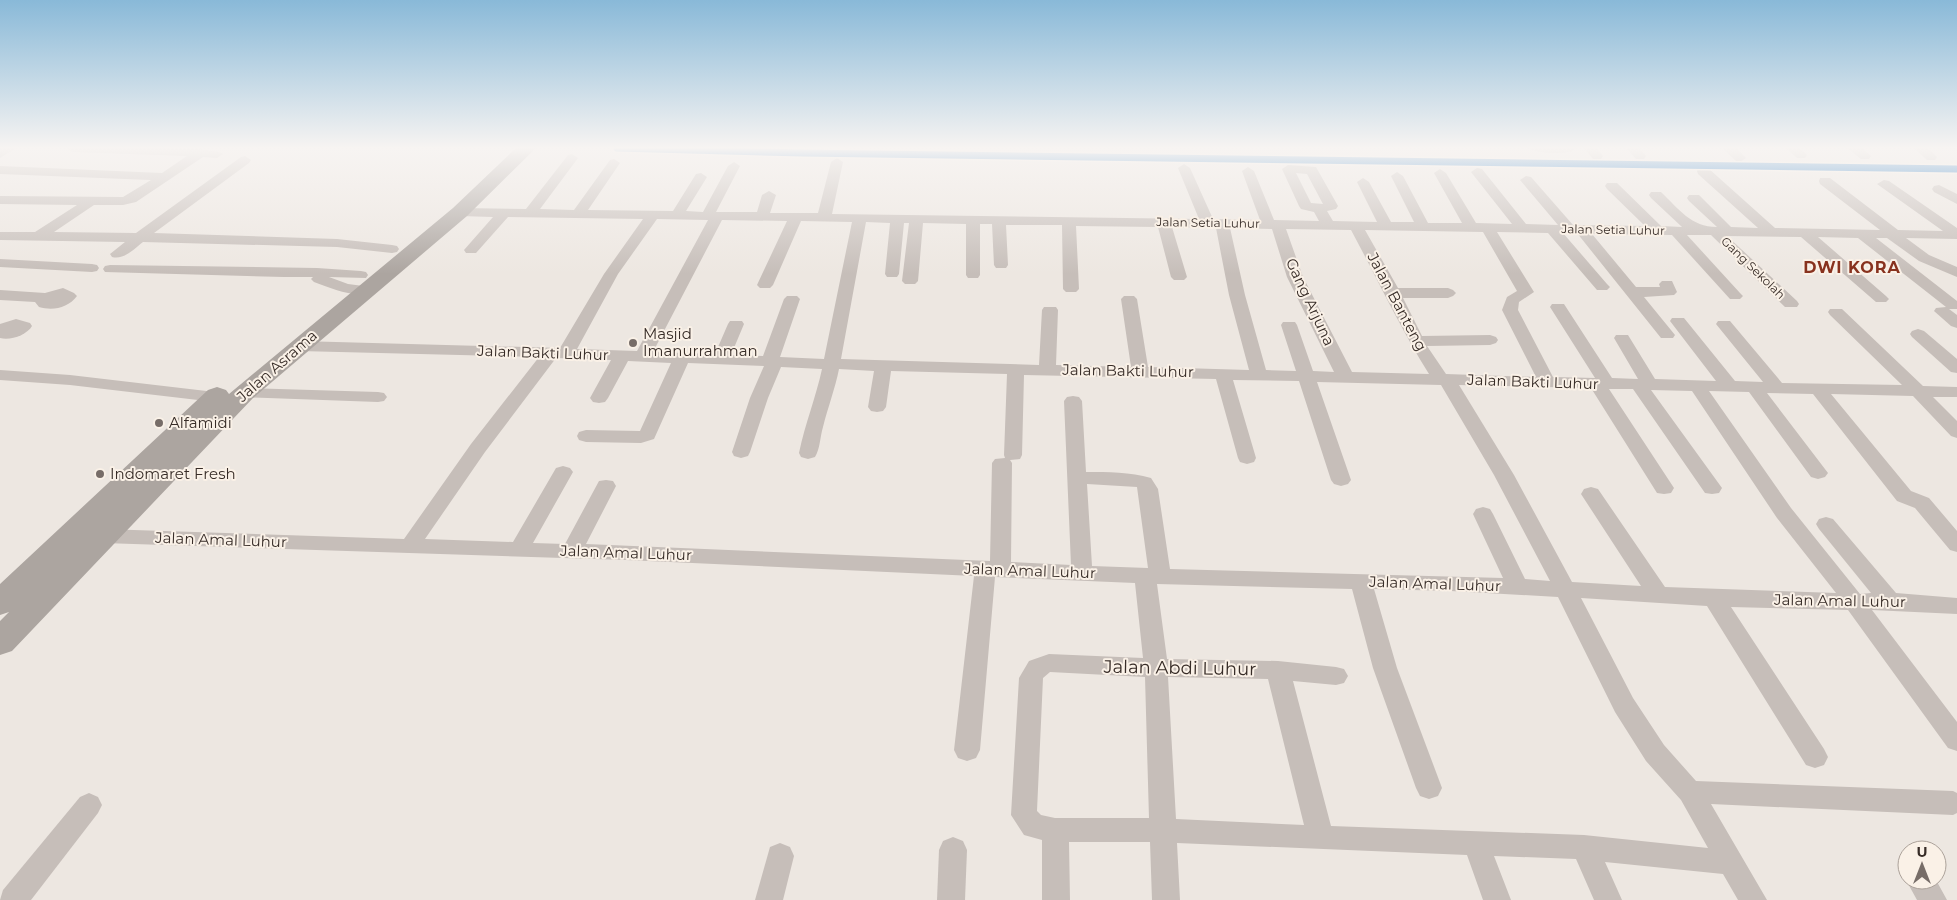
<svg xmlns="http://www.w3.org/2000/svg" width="1957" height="900" viewBox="0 0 1957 900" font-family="Montserrat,sans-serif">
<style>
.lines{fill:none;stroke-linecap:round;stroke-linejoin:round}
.minor{fill:#c6beb9;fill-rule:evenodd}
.highway{fill:#aca5a0;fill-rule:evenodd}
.rail-1-casing{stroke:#faf1e7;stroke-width:10}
.rail-1{stroke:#0065bd;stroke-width:7}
.poi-dot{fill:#776d68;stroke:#faf1e7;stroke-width:2}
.labels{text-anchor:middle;stroke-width:4;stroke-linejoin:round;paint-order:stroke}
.far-street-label{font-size:12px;fill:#372c27;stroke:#faf1e7}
.street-label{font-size:15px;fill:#372c27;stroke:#faf1e7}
.poi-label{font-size:15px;fill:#372c27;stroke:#faf1e7;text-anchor:start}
.far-district-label{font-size:16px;font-weight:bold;letter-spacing:1px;fill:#88321e;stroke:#faf1e7}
.near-street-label{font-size:18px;fill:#372c27;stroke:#faf1e7}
</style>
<rect width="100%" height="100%" fill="#ede7e1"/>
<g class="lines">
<g class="minor">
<path d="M 0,148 L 16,148 L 0,158 Z"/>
<path d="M 66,148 C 87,148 215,145 223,154 L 217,158 L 203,157 L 136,202 L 123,205 L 94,205 L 54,232 L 136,233 L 241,157 L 245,156 L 251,160 L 249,163 L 154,233 L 337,239 L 392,245 L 397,246 L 399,249 L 397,252 L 392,253 L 337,247 L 143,242 C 134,249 124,260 112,257 L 110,254 L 125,242 L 0,240 L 0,232 L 35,232 L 77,205 L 0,204 L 0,196 L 123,197 L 151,180 L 0,174 L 0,166 L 162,173 L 187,156 L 72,152 Z"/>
<path d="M 1529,148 L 1576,148 L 1576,149 C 1571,155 1535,154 1529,148 Z"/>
<path d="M 1584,148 L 1597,148 L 1603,156 L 1601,159 L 1593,159 Z"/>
<path d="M 1626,148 L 1639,148 L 1646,156 L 1644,159 L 1636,159 Z"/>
<path d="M 1722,148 L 1736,148 L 1746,158 L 1740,162 L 1736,161 Z"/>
<path d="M 1786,148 L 1800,148 L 1807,155 L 1805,158 L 1797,158 Z"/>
<path d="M 1847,148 L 1862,148 L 1871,156 L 1869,159 L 1861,159 Z"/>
<path d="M 1914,148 L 1928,148 L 1937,157 L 1935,160 L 1927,160 Z"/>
<path d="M 572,154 L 578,158 L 540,209 L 574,210 L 610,160 L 614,159 L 620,163 L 588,210 L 673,211 L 696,174 L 701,173 L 707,177 L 686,211 L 703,212 L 728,166 L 734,162 L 740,166 L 716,212 L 757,212 L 762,195 L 769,191 L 776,195 L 770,213 L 818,213 L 831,162 L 837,158 L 843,162 L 832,214 L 1199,219 L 1178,168 L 1184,164 L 1190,168 L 1213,219 L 1260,220 L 1242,171 L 1248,167 L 1254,171 L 1274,220 L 1319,221 L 1314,212 L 1301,209 L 1299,206 L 1282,169 L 1288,165 L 1316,167 L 1338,206 L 1336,209 L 1327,211 L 1333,221 L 1377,222 L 1357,182 L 1363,178 L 1369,182 L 1391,222 L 1414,222 L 1391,176 L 1397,172 L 1403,176 L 1428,223 L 1462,223 L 1434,173 L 1440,169 L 1446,173 L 1476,223 L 1512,224 L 1471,172 L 1477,168 L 1482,169 L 1526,224 L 1558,225 L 1520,180 L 1526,176 L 1531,177 L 1573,225 L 1645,226 L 1607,189 L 1605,186 L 1607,183 L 1617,183 L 1661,226 L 1682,227 L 1651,198 L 1649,195 L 1651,192 L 1661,192 C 1679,209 1691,227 1717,227 L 1689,201 L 1687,198 L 1689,195 L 1699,195 L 1731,227 L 1758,228 L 1698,174 L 1697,171 L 1698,168 L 1708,168 L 1775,228 L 1880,230 L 1820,184 L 1819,181 L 1820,178 L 1830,178 L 1898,230 L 1943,231 L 1877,184 L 1884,180 L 1889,181 L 1957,228 L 1957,239 L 1906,238 L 1929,255 L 1957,267 L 1957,277 L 1919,261 L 1887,238 L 1876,238 L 1957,301 L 1957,309 L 1949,309 L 1957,315 L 1957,328 L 1951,326 L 1934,311 L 1936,308 L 1946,307 L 1858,238 L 1818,237 L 1886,296 L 1889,299 L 1886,302 L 1876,302 L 1801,237 L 1727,236 L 1797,301 L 1799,304 L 1797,307 L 1785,307 L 1711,235 L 1687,235 L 1740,293 L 1743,296 L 1740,299 L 1730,299 L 1672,235 L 1592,234 L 1636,287 L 1660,287 L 1659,284 L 1662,281 L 1672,281 L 1677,292 L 1674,295 L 1644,297 L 1675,335 L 1673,338 L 1661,338 L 1577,233 L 1563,233 L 1607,284 L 1610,287 L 1607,290 L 1597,290 L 1548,233 L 1497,232 L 1534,292 L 1519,302 L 1518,310 L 1553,377 L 1595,378 L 1550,307 L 1552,304 L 1564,304 L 1612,378 L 1638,379 L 1614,338 L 1616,335 L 1628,335 L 1655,379 L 1716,381 L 1670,321 L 1672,318 L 1684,318 L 1735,381 L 1763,382 L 1716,324 L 1718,321 L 1730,321 L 1782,383 L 1902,385 L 1830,315 L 1828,312 L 1830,309 L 1842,309 L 1923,386 L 1957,387 L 1957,397 L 1933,397 L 1957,421 L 1957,438 L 1951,436 L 1913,396 L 1831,394 L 1911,491 L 1929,498 L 1957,531 L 1957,552 L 1950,550 L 1915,508 L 1897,501 L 1813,394 L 1767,393 L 1828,473 L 1825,477 L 1818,479 L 1811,477 L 1749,392 L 1709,391 L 1791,508 L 1860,594 L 1871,593 L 1819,529 L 1816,524 L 1819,519 L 1826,517 L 1833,519 L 1896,593 L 1957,598 L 1957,614 L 1872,610 L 1957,722 L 1957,751 L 1948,748 L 1848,610 L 1731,607 L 1824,749 L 1828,757 L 1824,765 L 1815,768 L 1806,765 L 1707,606 L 1581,598 L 1633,698 L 1664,745 L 1696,781 L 1953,791 L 1957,793 L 1957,813 L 1953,815 L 1711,804 L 1767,900 L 1738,900 L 1723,874 L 1605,862 L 1622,900 L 1594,900 L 1576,859 L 1494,856 L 1511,900 L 1483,900 L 1467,855 L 1177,843 L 1180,900 L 1152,900 L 1150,842 L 1069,842 L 1070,900 L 1042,900 L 1042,840 L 1024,835 L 1011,815 L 1019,678 L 1029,661 L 1049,654 L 1143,658 L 1135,583 L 995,577 L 980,750 L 976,758 L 967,761 L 958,758 L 954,750 L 974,576 L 626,560 L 103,543 L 96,541 L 93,536 L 96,531 L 103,529 L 404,539 L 471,444 L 539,357 L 299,351 L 293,350 L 291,346 L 293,342 L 299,341 L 560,348 L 604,274 L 643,219 L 508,217 L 476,253 L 466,253 L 464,250 L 493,217 L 460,216 L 453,212 L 460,208 L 526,209 L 568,155 ZM 1296,173 L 1307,174 L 1323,204 L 1311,203 ZM 657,219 L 708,220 L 637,351 L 577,349 L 618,274 ZM 722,220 L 787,221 L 757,285 L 760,288 L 770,288 L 773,285 L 801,221 L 852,222 L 824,359 L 780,357 L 800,299 L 797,296 L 787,296 L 784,299 L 763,356 L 731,355 L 744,324 L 742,321 L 730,321 L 728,324 L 715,354 L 653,352 ZM 866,222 L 890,223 L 885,274 L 887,277 L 897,277 L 899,274 L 904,223 L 909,223 L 902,281 L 905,284 L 915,284 L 918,281 L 923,223 L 966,224 L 966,275 L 968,278 L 978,278 L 980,275 L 980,224 L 992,224 L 994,265 L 996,268 L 1006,268 L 1008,265 L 1006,225 L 1062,225 L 1063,289 L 1066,292 L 1076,292 L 1079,289 L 1076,226 L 1158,227 L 1171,277 L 1174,280 L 1184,280 L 1187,277 L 1172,227 L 1216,228 L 1229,295 L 1249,370 L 1148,367 L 1137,299 L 1134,296 L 1124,296 L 1121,299 L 1131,367 L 1056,365 L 1058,310 L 1056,307 L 1044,307 L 1042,310 L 1039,365 L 841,359 ZM 1230,228 L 1272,229 L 1287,277 L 1334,372 L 1313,371 L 1297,325 L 1295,322 L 1283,322 L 1281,325 L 1296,371 L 1266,370 L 1245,295 ZM 1286,229 L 1351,230 C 1377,278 1400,328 1429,374 L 1352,372 L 1303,277 ZM 1365,230 L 1483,232 L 1517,291 L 1507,297 L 1502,310 L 1536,377 L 1446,374 L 1427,346 L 1490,345 L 1496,343 L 1498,340 L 1496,337 L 1490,335 L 1422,336 L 1403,298 L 1448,298 L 1453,296 L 1456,293 L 1453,290 L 1448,288 L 1398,288 ZM 556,358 L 611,360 L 590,398 L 593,402 L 599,403 L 605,402 L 608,398 L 628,361 L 671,363 L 640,431 L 586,430 L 579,432 L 577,436 L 579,440 L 586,442 L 641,443 L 654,439 L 688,363 L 764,366 L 750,398 L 732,452 L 734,456 L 741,458 L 748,456 L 750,452 L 768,398 L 781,367 L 822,369 C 816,397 805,424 799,453 L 801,457 L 808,459 L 815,457 C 820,449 820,437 823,427 C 828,407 835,389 839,369 L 874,371 L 868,407 L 871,411 L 877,412 L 883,411 L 886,407 L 891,371 L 1007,374 L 1004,455 L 1005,458 L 995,459 L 992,463 L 990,561 L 586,544 L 616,486 L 613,481 L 606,480 L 599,481 L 565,544 L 533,543 L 573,472 L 570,468 L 563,466 L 556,468 L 513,542 L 425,539 L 485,452 ZM 1024,375 L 1216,379 L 1238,458 L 1240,462 L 1247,464 L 1254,462 L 1256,458 L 1233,380 L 1299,381 L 1331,480 L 1334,484 L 1341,486 L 1348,484 L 1351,480 L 1317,382 L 1441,385 L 1494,475 L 1550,581 L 1525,579 L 1493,514 L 1490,509 L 1483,507 L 1476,509 L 1473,514 L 1503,578 L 1170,569 L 1158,489 L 1151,478 C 1130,472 1108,472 1086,472 L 1082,401 L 1079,397 L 1073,396 L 1067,397 L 1064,401 L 1071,565 L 1011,562 L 1012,463 L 1010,460 L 1020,459 L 1022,455 ZM 1459,385 L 1591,388 L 1657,493 L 1664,494 L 1671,493 L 1674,488 L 1609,389 L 1633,389 L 1705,493 L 1712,494 L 1719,493 L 1722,488 L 1651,390 L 1692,391 L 1777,518 L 1836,593 L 1665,587 L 1598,489 L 1591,487 L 1584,489 L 1581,494 L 1641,586 L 1572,582 L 1514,475 ZM 1087,484 L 1137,487 L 1148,568 L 1092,566 ZM 1157,584 L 1352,589 L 1373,668 L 1416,788 L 1420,796 L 1429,799 L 1438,796 L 1442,788 L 1397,668 L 1374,589 L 1451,591 L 1558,597 L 1615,712 L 1646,761 L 1681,800 L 1708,848 L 1584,835 L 1331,826 L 1293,681 L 1336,685 L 1344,683 L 1348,676 L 1344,669 L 1336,667 L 1278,661 L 1167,659 ZM 1050,672 L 1145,677 L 1149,818 L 1055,818 L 1041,815 L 1037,811 L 1043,678 ZM 1168,677 L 1268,679 L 1304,825 L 1176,819 Z"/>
<path d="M 1939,185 L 1957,194 L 1957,204 L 1934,192 L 1932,189 L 1934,186 Z"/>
<path d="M 0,259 L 92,264 L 97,265 L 99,268 L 97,271 L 92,272 L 0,267 Z"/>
<path d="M 110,265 L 317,268 L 361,271 L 366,272 L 368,275 L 366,278 L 329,277 L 348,284 L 371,287 L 374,290 L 371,293 C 352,298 331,288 314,282 L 311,279 L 313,277 L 284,277 L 105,272 L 103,269 L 105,266 Z"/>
<path d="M 63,288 L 74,293 L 77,296 C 68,308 53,311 39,307 L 35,302 L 0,300 L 0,290 L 45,293 Z"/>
<path d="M 16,319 L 30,323 L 32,326 C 27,335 10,341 0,338 L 0,324 Z"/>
<path d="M 1918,329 L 1924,331 L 1957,359 L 1957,373 L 1951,372 L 1912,337 L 1910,334 L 1912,331 Z"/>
<path d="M 0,370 L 70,375 L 215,392 L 221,393 L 224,397 L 221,401 L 215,402 L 70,385 L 0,380 Z"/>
<path d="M 244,388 L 378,392 L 384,393 L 387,397 L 384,401 L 378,402 L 238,397 L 235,393 L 238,389 Z"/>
<path d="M 89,793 L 98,797 L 102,805 L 98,813 L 31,900 L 0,900 L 3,890 L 80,797 Z"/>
<path d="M 953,837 L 963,841 L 967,850 L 965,900 L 937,900 L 939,850 L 943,841 Z"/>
<path d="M 780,843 L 790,847 L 794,856 L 783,900 L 755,900 L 770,847 Z"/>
<path d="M 1907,878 L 1907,880 L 1936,880 L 1947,900 L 1917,900 L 1906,880 Z"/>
</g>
<path class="highway" d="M 516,148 L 536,148 L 467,216 L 253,398 L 12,651 L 0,655 L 0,621 L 9,612 L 0,615 L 0,584 L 208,390 L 217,387 L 226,390 L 229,394 L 453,208 Z"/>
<defs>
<path id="rail-1" d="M 617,148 L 804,153 L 1957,169"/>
</defs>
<use href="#rail-1" class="rail-1-casing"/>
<use href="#rail-1" class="rail-1"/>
</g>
<linearGradient id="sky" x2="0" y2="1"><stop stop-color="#89b9d8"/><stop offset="0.54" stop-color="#f7f4f2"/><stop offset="1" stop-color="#f7f4f2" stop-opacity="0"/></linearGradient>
<rect width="1957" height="274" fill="url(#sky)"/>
<g class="poi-dot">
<circle cx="633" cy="343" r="5"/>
<circle cx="159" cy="423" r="5"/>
<circle cx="100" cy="474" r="5"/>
</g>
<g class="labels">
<g class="far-street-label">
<text transform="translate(1208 223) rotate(1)" y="4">Jalan Setia Luhur</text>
<text transform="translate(1613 230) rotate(1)" y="4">Jalan Setia Luhur</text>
<text transform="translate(1753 268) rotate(44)" y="4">Gang Sekolah</text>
</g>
<g class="street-label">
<text transform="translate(1310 302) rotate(65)" y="5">Gang Arjuna</text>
<text transform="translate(1397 302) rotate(62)" y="5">Jalan Banteng</text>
<text transform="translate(543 353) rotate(2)" y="5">Jalan Bakti Luhur</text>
<text transform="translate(277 366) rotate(-41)" y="5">Jalan Asrama</text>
<text transform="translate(1128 371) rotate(1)" y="5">Jalan Bakti Luhur</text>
<text transform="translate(1533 382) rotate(2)" y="5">Jalan Bakti Luhur</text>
<text transform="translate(221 540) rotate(2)" y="5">Jalan Amal Luhur</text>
<text transform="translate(626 553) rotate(2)" y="5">Jalan Amal Luhur</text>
<text transform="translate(1030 571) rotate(2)" y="5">Jalan Amal Luhur</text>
<text transform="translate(1435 584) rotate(2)" y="5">Jalan Amal Luhur</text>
<text transform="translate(1840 601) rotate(1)" y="5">Jalan Amal Luhur</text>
</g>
<g class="poi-label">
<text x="643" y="339">Masjid<tspan x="643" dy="17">Imanurrahman</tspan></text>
<text x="169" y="428">Alfamidi</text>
<text x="110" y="479">Indomaret Fresh</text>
</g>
<g class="far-district-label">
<text x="1852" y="273">DWI KORA</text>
</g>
<g class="near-street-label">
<text transform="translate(1180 668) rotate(1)" y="6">Jalan Abdi Luhur</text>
</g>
</g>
<g transform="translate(1922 865)"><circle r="24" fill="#faf1e7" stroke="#aca29a"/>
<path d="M0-4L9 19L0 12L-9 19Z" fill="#776d68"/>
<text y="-8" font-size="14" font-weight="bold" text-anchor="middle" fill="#372c27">U</text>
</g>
</svg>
